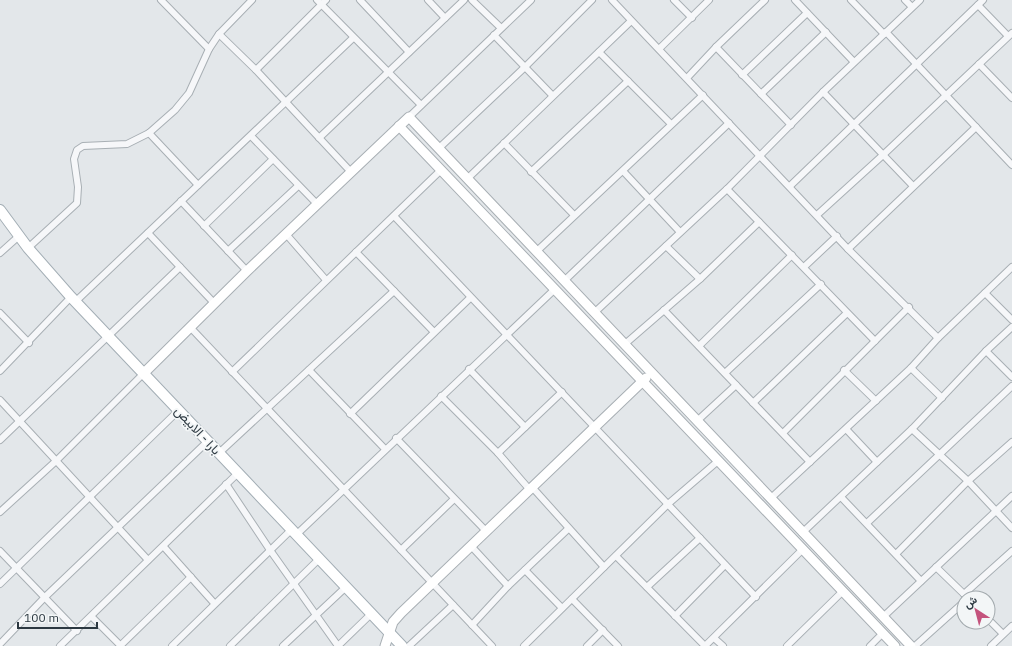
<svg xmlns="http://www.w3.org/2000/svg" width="1012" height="646" viewBox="0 0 1012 646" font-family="'IBM Plex Sans',Vazirmatn,sans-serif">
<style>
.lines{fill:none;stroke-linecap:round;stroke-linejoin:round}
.street-casing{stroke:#a8afb4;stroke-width:8}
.secondary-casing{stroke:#a8afb4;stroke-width:11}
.primary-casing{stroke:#a3aeb5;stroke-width:12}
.street{stroke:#f6f7f9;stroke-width:6}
.secondary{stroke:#fff;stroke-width:9}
.primary{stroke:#fff;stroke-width:10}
.labels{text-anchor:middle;stroke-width:3.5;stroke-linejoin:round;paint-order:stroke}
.street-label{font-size:13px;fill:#2c3841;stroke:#f3f6f7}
</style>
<rect width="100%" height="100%" fill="#e3e7ea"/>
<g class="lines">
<defs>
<g id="street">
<path d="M 161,0 L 209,49"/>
<path d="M 317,0 L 421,105"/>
<path d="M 360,0 L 409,52"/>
<path d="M 428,0 L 445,18"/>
<path d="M 472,0 L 501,28"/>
<path d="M 612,0 L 848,249 L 938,338"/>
<path d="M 674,0 L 692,18"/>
<path d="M 795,0 L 854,62"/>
<path d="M 851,0 L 884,34"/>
<path d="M 905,0 L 912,7"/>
<path d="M 978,5 L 1008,36"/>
<path d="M 886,32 L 1012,165"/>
<path d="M 219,34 L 256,70 L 351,172"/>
<path d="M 494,35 L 552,95"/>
<path d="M 716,47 L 791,125"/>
<path d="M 659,49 L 709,0"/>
<path d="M 599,52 L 671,124"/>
<path d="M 979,64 L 1012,98"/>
<path d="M 256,70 L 326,0"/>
<path d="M 742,75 L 807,13"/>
<path d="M 687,78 L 716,47 L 765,0"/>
<path d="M 823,92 L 913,186"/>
<path d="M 761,94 L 826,32"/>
<path d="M 409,117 L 531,0"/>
<path d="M 149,133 L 198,185"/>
<path d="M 251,136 L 317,204"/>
<path d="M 319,138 L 464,0"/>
<path d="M 504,143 L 574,215"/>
<path d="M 438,149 L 525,67 L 592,0"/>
<path d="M 623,171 L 680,232"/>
<path d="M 531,172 L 628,81"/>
<path d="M 467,179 L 631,21"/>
<path d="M 790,186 L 983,0"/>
<path d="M 727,189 L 875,341"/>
<path d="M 181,201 L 247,271"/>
<path d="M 817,215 L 883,155 L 1012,33"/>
<path d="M 394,216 L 756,597"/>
<path d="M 204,226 L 273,159"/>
<path d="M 148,233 L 215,304"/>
<path d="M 286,234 L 326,280"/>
<path d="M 666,246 L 700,279"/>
<path d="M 28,248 L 77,203 L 78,187 L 74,159 L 77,150 L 83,146 L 127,144 L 149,133 L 175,110 L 189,93 L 209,49 L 219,34 L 252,0"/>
<path d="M 848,249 L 976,127"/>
<path d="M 228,251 L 298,186"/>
<path d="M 537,251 L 703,95"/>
<path d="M 356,252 L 434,332"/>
<path d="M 0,253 L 19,236"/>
<path d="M 804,267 L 837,236"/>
<path d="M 564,281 L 729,123"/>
<path d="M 985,293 L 1012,320"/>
<path d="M 75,302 L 353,38"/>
<path d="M 664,310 L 810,462"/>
<path d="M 0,313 L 29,343"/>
<path d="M 594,313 L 727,189 L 823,92 L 920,0"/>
<path d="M 190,327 L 492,646"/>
<path d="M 625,344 L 700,279 L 759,222"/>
<path d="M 699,346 L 792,255"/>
<path d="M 986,351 L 1012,377"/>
<path d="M 911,368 L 942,398"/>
<path d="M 469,369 L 525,427"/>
<path d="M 309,370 L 385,449"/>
<path d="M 844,370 L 876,401"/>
<path d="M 0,371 L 71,297"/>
<path d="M 232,372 L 441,170"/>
<path d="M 725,373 L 821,284"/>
<path d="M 441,396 L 498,453 L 530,490"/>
<path d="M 0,400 L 148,560"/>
<path d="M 753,403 L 847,313"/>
<path d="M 350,414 L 470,298"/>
<path d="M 697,421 L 736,385"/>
<path d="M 846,429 L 877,462"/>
<path d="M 912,429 L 968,481 L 1012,528"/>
<path d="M 783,433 L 909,307"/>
<path d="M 396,438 L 487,532"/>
<path d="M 0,440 L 180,267"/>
<path d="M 219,453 L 394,291"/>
<path d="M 498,453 L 562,392"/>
<path d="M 226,484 L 270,550 L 338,646"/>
<path d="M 532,487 L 604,567"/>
<path d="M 841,497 L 921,581"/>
<path d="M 770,499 L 911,368 L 938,338 L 1012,267"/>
<path d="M 0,512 L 56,461 L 144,373"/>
<path d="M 867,523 L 1012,386"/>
<path d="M 802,533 L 912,429 L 986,351 L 1012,327"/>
<path d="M 296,535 L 555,289"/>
<path d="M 164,547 L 214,603"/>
<path d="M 472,547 L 508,586"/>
<path d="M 401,550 L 454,499"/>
<path d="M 0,551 L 77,631"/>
<path d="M 896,554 L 968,481 L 1012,442"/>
<path d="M 616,556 L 705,646 L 803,549"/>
<path d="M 936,567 L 968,598"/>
<path d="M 525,570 L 562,608"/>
<path d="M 0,584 L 179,410"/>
<path d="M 647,587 L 700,538"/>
<path d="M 964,594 L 1012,551"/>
<path d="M 572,599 L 618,646"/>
<path d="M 675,616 L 725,565"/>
<path d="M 92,617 L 121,646"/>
<path d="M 883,617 L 1012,496"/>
<path d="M 988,619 L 1003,634"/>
<path d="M 472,625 L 508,586 L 568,529"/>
<path d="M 714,638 L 723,646"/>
<path d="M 0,644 L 45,597 L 208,441"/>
<path d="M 60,646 L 238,473"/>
<path d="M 120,646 L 191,577"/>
<path d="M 172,646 L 291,530"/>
<path d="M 230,646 L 319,559"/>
<path d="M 283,646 L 346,587"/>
<path d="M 338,646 L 371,614"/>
<path d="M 409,646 L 453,605"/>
<path d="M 524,646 L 668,504 L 718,461"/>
<path d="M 587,646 L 603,630"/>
<path d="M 787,646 L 843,591"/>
<path d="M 870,646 L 883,633"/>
<path d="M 915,646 L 964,602"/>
<path d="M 991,646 L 1012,626"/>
</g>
<g id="secondary">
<path d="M 399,126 L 895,646"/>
<path d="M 144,373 L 247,271 L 409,117 L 911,646"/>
<path d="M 385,646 L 393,622 L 401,613 L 646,378"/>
</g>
<path id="primary" d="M 0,210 L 28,248 L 71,297 L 402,646"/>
</defs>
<use href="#street" class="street-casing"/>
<use href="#secondary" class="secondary-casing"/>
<use href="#primary" class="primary-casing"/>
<use href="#street" class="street"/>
<use href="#secondary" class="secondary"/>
<use href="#primary" class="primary"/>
</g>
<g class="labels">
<g class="street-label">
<text transform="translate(198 430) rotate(47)" y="5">بارا - الابيض</text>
</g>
</g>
<g transform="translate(976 610) rotate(324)"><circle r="19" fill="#f3f6f7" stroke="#a3aaae"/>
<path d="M0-3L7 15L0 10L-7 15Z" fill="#c4537d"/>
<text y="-6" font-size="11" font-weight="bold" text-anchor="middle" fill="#2c3841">ش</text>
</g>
<path d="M18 622v6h79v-6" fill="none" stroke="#2c3841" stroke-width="2"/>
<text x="24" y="622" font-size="12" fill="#2c3841" stroke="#f3f6f7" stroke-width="3" paint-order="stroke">100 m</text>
</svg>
